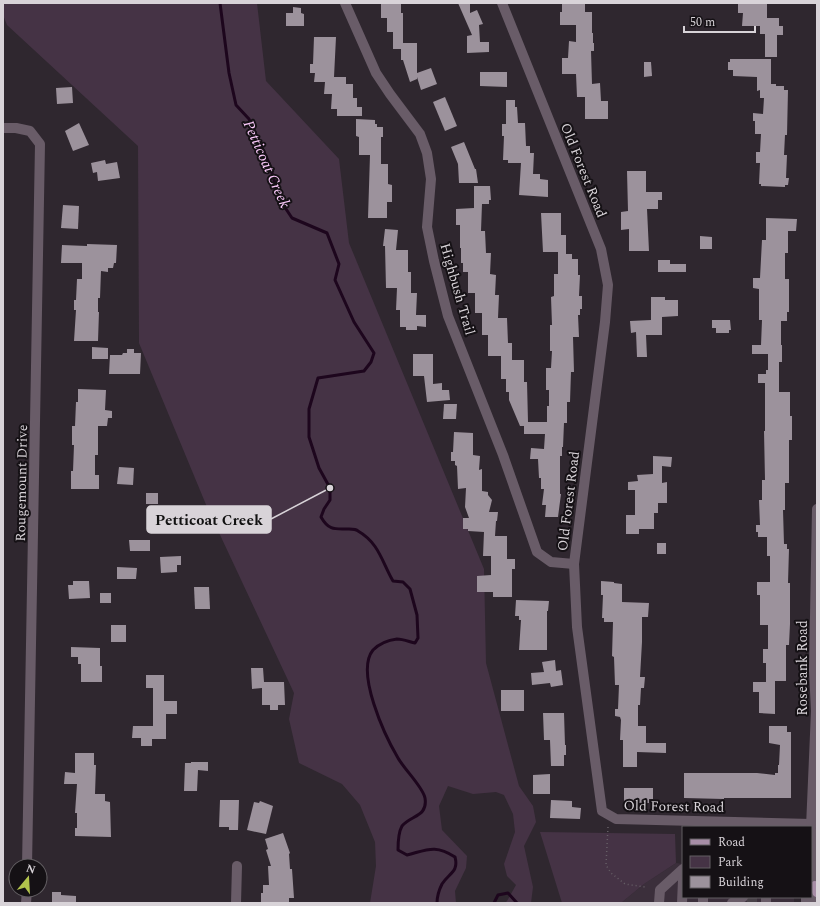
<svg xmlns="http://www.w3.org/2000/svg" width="820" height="906" viewBox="0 0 820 906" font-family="Spectral,serif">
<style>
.built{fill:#3b2f3b}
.green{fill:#453345}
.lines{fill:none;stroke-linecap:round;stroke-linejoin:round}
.stream{stroke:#1d061d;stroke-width:3}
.building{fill:#9c929c}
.minor-tunnel{stroke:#484148;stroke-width:10;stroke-dasharray:10 5;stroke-linecap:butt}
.path{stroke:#665f66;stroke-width:1.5;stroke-dasharray:1 3;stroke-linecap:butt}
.minor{stroke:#695c68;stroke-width:10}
.major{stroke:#a68da6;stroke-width:10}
.labels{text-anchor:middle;stroke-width:4;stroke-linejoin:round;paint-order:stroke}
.street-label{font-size:14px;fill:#d8d3d8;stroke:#151115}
.water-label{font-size:15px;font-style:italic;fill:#feccfe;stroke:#151115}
.leader{fill:none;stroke:#d8d3d8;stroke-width:1.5}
.callout-dot{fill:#d8d3d8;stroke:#151115;stroke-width:1.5}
.callout{fill:#d8d3d8;stroke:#d8d3d8;stroke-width:1.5}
.callout-label{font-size:15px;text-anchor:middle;font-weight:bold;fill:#111}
</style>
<rect width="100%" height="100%" fill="#2f272f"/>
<path class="built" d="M 676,863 L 683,864 L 683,897 L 794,897 L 794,903 L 621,903 L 644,884 Z"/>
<g class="green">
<path d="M 3,3 L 257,3 L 266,81 L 339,159 L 349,243 L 484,569 L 486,663 L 519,786 L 533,806 L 536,822 L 524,846 L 533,887 L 531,903 L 505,903 L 507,901 L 516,885 L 507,876 L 504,864 L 515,832 L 513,814 L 504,795 L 496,792 L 473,794 L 448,786 L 439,806 L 442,830 L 467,856 L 466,868 L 455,891 L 456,903 L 370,903 L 376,866 L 375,842 L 360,805 L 342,784 L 299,763 L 289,719 L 294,693 L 207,507 L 139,343 L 138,146 L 7,25 L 3,15 Z"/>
<path d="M 540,832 L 675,834 L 676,863 L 644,884 L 621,903 L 562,903 Z"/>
</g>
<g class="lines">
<g class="stream">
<path d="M 220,3 L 229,73 L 236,105 L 249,119 L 269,163 L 280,200 L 292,218 L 327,233 L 339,264 L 335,280 L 354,322 L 374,353 L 371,362 L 364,371 L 318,378 L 309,409 L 309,437 L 319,468 L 330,488 L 330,500 L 324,509 L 321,517 C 329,531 335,529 349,529 C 353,529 356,529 358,531 C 379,543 382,562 393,581 L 403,582 L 410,589 L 417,615 L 418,638 L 415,643 C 410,642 403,639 397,639 C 389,640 379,644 373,650 C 355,672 385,736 398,758 C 404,769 423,787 425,798 C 428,817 411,815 402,826 C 398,833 398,842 398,850 L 407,855 C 427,850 435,844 455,857 C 459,872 449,873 442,884 C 439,890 437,897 437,903"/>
<path d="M 494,903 L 498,895 L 508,893 L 517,903"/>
</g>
</g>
<g class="building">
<path d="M 381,3 L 401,3 L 401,13 L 403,13 L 403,43 L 417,43 L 417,73 L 431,68 L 437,84 L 421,90 L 417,77 L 417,79 L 410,82 L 403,60 L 401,60 L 401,49 L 393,49 L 393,32 L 387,32 L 387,18 L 381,18 Z"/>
<path d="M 458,3 L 470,3 L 470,13 L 477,10 L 483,24 L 479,25 L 480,42 L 489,42 L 489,52 L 467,53 L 467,36 L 472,35 Z"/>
<path d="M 562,3 L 585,3 L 585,12 L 592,12 L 592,33 L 593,33 L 593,43 L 594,43 L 594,51 L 591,51 L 592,84 L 600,83 L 601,101 L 608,101 L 608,119 L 585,119 L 585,97 L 577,97 L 576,74 L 562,74 L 562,58 L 568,58 L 569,41 L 576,42 L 576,25 L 560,25 L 560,12 L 562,12 Z"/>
<path d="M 738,3 L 767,3 L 767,18 L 779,18 L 779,26 L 783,26 L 783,35 L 777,35 L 777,57 L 765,57 L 765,34 L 760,34 L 760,26 L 742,26 L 743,13 L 738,13 Z"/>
<path d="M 293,7 L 301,8 L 301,13 L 304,14 L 304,26 L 286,26 L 286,13 L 293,13 Z"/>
<path d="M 314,37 L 336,37 L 334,77 L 346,77 L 346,84 L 353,84 L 353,98 L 357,98 L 357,107 L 362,107 L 362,116 L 337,116 L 337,109 L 331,109 L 332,94 L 324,94 L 325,82 L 314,82 L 315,73 L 310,73 L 310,64 L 313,64 Z"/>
<path d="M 730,59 L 771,59 L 771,84 L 776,84 L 776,86 L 784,86 L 784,90 L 788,90 L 787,135 L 785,135 L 784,155 L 787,155 L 786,178 L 789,178 L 788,185 L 785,185 L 785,187 L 761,186 L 761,184 L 759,184 L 760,163 L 756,163 L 756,152 L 760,152 L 761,134 L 755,134 L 755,121 L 753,121 L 753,113 L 763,114 L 764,98 L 760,98 L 760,90 L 757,91 L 757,77 L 733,76 L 733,70 L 728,70 L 728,62 L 730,62 Z"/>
<path d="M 644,62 L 651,62 L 652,76 L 644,77 Z"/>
<path d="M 480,72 L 507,72 L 507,87 L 480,86 Z"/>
<path d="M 72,87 L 73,103 L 57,104 L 56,88 Z"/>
<path d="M 445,97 L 457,126 L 445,131 L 433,102 Z"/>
<path d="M 506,100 L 515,100 L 515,107 L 517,107 L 518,123 L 525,123 L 526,146 L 530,146 L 530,153 L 534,153 L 533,174 L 540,174 L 540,179 L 548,180 L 548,197 L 519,195 L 521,163 L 508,163 L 508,160 L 503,160 L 504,136 L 502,136 L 502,124 L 506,124 Z"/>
<path d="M 356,119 L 375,120 L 375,124 L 377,124 L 377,127 L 383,127 L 383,137 L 381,137 L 381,164 L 388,164 L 388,184 L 392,185 L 392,202 L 387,202 L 387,218 L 368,218 L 370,155 L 359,155 L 359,137 L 356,136 Z"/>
<path d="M 79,123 L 89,145 L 73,151 L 65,131 Z"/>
<path d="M 464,142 L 475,169 L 476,169 L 478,183 L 459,183 L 458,164 L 451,147 Z"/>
<path d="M 105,160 L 106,164 L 117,162 L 120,178 L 98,181 L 97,172 L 93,173 L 91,163 Z"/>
<path d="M 627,171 L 646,171 L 646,192 L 662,192 L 662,200 L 658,200 L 658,209 L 647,209 L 649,251 L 629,251 L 629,229 L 621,230 L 621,212 L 628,211 Z"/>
<path d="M 474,186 L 490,186 L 491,200 L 489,200 L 489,204 L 482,204 L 481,231 L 485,231 L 486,253 L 491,253 L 490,274 L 496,275 L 495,295 L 499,295 L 498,318 L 507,318 L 508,343 L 512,343 L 512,360 L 524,360 L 524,382 L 527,382 L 528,422 L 547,422 L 547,406 L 549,406 L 549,390 L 546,390 L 546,368 L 551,368 L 552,351 L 550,351 L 550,325 L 552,325 L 551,297 L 554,296 L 554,274 L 558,274 L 558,252 L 543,252 L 541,213 L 561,213 L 561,235 L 566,235 L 566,254 L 572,254 L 572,259 L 578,259 L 578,275 L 580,275 L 579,296 L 582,296 L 582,309 L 580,309 L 580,315 L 578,315 L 579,337 L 573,337 L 574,372 L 571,372 L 570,402 L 567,402 L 567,423 L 564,423 L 563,447 L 562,447 L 562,456 L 560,456 L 560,494 L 561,494 L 558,517 L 545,517 L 546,505 L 542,505 L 544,489 L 541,489 L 541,478 L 539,478 L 538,459 L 530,459 L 531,448 L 544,449 L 545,434 L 524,434 L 524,426 L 520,426 L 509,400 L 509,392 L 506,392 L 506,379 L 501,379 L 501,356 L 488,356 L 488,335 L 482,335 L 482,313 L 475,313 L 475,293 L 468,293 L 468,272 L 463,272 L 463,263 L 461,263 L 461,248 L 460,248 L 460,225 L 456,225 L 456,209 L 474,208 Z"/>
<path d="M 63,205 L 79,206 L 78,229 L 61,228 Z"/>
<path d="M 766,218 L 797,219 L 796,231 L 788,231 L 788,253 L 785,253 L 785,279 L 789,279 L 789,312 L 787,312 L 787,321 L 781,321 L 781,345 L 782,345 L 782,362 L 779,362 L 779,392 L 790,392 L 790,416 L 792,416 L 792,440 L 789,440 L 789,483 L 785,483 L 785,510 L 783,510 L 784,544 L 787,544 L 787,549 L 789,549 L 788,583 L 790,583 L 790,624 L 789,645 L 786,645 L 786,681 L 775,681 L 775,714 L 759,713 L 759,692 L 753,692 L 753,682 L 766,682 L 766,663 L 763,663 L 763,649 L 768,649 L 768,625 L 760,625 L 760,595 L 757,595 L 757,582 L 770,582 L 770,556 L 767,556 L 767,537 L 758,537 L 758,532 L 756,532 L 756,525 L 760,525 L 759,500 L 762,500 L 762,480 L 765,480 L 764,431 L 765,431 L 765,383 L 758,383 L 758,374 L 766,374 L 766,370 L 768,370 L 768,354 L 752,354 L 752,345 L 761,345 L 762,320 L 759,320 L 759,289 L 753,288 L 753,278 L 760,278 L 762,240 L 766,240 Z"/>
<path d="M 385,229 L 398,230 L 396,250 L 408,250 L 408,272 L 411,272 L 411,293 L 417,293 L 416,315 L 426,315 L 426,327 L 417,326 L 417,330 L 406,330 L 406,327 L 400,327 L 400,310 L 396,310 L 397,288 L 386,288 L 385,246 L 383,246 Z"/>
<path d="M 700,236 L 712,237 L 712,249 L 700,249 Z"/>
<path d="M 87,244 L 117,245 L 116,263 L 114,263 L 113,268 L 108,268 L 108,272 L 101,271 L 100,298 L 98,298 L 98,312 L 99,312 L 98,341 L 74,341 L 76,310 L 74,310 L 74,300 L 76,300 L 77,279 L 82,279 L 82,263 L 61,263 L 62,245 L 87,246 Z"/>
<path d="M 658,260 L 670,260 L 670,264 L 686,264 L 686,272 L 658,272 Z"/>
<path d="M 651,297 L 665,297 L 665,300 L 678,300 L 678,316 L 662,317 L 662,335 L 646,335 L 647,357 L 637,357 L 636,332 L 631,333 L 630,321 L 651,320 Z"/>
<path d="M 712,320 L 730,320 L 731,330 L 729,330 L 729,333 L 716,333 L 716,328 L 712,328 Z"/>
<path d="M 92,347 L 108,348 L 108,359 L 92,359 Z"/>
<path d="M 127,349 L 134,349 L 134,353 L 141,353 L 140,374 L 109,374 L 110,355 L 122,355 L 123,353 L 127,353 Z"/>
<path d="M 413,354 L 433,354 L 433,384 L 442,383 L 442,390 L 449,390 L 450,400 L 427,402 L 424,376 L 413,376 Z"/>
<path d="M 78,389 L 106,390 L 105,410 L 112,411 L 112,418 L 108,418 L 107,426 L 98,426 L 98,455 L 95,455 L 95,475 L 99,475 L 99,489 L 71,489 L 71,471 L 73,471 L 74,445 L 72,445 L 72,426 L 75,426 L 76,402 L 78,402 Z"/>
<path d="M 444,404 L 457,404 L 456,419 L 443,419 Z"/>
<path d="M 454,432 L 473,433 L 473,455 L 480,456 L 479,470 L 482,469 L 482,491 L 488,492 L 488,495 L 492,500 L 489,512 L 498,512 L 497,521 L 496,521 L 495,536 L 507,536 L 507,559 L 515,559 L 515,569 L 512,569 L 512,597 L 493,597 L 493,592 L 477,592 L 477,576 L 491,575 L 491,556 L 483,556 L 484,532 L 468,531 L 468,529 L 463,529 L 463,518 L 469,518 L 465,507 L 466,488 L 458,489 L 457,466 L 455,465 L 455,461 L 451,461 L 451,452 L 453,452 Z"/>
<path d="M 653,456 L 672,457 L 671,467 L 662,466 L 662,483 L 667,482 L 667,503 L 658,503 L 658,513 L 654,513 L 654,529 L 639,529 L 639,534 L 626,534 L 626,515 L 635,515 L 635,490 L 628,490 L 628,482 L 638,481 L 637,475 L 653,474 Z"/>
<path d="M 119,467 L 134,468 L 133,485 L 117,484 Z"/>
<rect x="146" y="493" width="12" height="11"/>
<path d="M 129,540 L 150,540 L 150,551 L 130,551 Z"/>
<rect x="657" y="543" width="9" height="11"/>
<path d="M 181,556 L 181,565 L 177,565 L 177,572 L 161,573 L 160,557 Z"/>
<path d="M 117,567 L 137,568 L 136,579 L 117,579 Z"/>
<path d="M 73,581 L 89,581 L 90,598 L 69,599 L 68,585 L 73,585 Z"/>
<path d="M 601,581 L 614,582 L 614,583 L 622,584 L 622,602 L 649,603 L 648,617 L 642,617 L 642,642 L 640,677 L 645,677 L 644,688 L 641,688 L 640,705 L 638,705 L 638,726 L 646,726 L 646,743 L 666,743 L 666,753 L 637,752 L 637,767 L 623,767 L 623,740 L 620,740 L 621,720 L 620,717 L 615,716 L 615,709 L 618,709 L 619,685 L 615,685 L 614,657 L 612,656 L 613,622 L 604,622 L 604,618 L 602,618 L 603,595 L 601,595 Z"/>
<path d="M 194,587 L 209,587 L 210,609 L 195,609 Z"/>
<rect x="100" y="593" width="11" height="10"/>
<path d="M 516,600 L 549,601 L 548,611 L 547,611 L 547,650 L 519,650 L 521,620 L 519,620 L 519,616 L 515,616 Z"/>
<rect x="111" y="625" width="15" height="17"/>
<path d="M 71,647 L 100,648 L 100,666 L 102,666 L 102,682 L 81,682 L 81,664 L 78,664 L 78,657 L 71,657 Z"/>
<path d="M 555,660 L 556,671 L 561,670 L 563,685 L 551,687 L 550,683 L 532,685 L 531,673 L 544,672 L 542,662 Z"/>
<path d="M 251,668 L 263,668 L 264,682 L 284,682 L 285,705 L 278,705 L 278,710 L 270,710 L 270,705 L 262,705 L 262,688 L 252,689 Z"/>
<path d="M 146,675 L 164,675 L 164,701 L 177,701 L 177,714 L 166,714 L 166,739 L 152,739 L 152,746 L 141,746 L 141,738 L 132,738 L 133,726 L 153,726 L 153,688 L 146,688 Z"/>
<rect x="501" y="690" width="23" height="21"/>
<path d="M 543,713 L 564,713 L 565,745 L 566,745 L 566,755 L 564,755 L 564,766 L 551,766 L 550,740 L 544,740 Z"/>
<path d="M 769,726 L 787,726 L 787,732 L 791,732 L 791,798 L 724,798 L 724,799 L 684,798 L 684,773 L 757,773 L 775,775 L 775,773 L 778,773 L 778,765 L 779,765 L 780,745 L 769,743 Z"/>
<path d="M 75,753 L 94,753 L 94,765 L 96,765 L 95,794 L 105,794 L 105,801 L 110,802 L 111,837 L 75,836 L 75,828 L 77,828 L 77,813 L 75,813 L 77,784 L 64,784 L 65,772 L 75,773 Z"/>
<path d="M 191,762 L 208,762 L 208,771 L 198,770 L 197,791 L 184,791 L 185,763 L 191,763 Z"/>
<path d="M 550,774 L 550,794 L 533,794 L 533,775 Z"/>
<path d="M 624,788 L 653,788 L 653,799 L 649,799 L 649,803 L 624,803 Z"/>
<path d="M 220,800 L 239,800 L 238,830 L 229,830 L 229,827 L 219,827 Z"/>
<path d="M 551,800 L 572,801 L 572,807 L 581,808 L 580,819 L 550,818 Z"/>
<path d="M 260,801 L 273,806 L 266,834 L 247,830 L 254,802 L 259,803 Z"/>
<path d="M 283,833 L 290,853 L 289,854 L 290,869 L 292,869 L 294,898 L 289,898 L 289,903 L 261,903 L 261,893 L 263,893 L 263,885 L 269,885 L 268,866 L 271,866 L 266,850 L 268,849 L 265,839 Z"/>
<path d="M 52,892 L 61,892 L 61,895 L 76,896 L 76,903 L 52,903 Z"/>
</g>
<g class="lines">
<path class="minor-tunnel" d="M 752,897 L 752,903"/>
<path class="path" d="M 608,827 L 606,865 L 611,873 L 625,884 L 645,887"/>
<g class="minor">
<path d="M 345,3 L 376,73 L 390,94 L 420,134 L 427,153 L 431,179 L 427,227 L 434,261 L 448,316 L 503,455 L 537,552 L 551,562 L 574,564"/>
<path d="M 502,3 L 601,249 L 608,285 L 605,322 L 574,564 L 577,627 L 602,811 L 616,819 L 811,824"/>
<path d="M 3,128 L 16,128 L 30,131 L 40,144 L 27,866"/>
<path d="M 811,827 L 816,711 L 814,670 L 817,509"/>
<path d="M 811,829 L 811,869 L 815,877 L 815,903"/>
<path d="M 26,903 L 27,890"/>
<path d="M 236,903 L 237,866"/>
<path d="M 659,903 L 660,890 L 683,869"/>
<path d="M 682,903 L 683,880"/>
<path d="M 703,903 L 703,897"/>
<path d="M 732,903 L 743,897"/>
<path d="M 766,903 L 766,897"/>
<path d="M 806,903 L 806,897"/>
</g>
<path class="major" d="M 815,886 L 817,892"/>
</g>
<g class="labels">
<g class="street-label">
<text transform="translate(584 170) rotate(68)" y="5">Old Forest Road</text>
<text transform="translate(458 289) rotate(74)" y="5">Highbush Trail</text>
<text transform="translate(21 483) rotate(-89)" y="5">Rougemount Drive</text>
<text transform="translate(568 501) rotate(-83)" y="5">Old Forest Road</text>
<text transform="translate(802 668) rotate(-90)" y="5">Rosebank Road</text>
<text transform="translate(674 806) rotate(1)" y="5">Old Forest Road</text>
</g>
<g class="water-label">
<text transform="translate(267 164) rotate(66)" y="5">Petticoat Creek</text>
</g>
</g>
<path class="leader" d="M330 488L271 519"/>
<circle class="callout-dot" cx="330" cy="488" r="4"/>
<rect class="callout" x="147" y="506" width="124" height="27" rx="4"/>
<g class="callout-label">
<text x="209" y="525">Petticoat Creek</text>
</g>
<rect width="820" height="906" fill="none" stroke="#d8d3d8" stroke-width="8"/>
<rect x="682" y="826" width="130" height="72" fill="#151115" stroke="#635f63"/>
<rect x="690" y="839" width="20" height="6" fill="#a68da6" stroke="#635f63"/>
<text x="718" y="846" font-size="12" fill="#d8d3d8">Road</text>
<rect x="690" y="856" width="20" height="12" fill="#453345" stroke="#635f63"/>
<text x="718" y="866" font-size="12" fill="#d8d3d8">Park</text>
<rect x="690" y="876" width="20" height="12" fill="#9c929c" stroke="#635f63"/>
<text x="718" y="886" font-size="12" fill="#d8d3d8">Building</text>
<g transform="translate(28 878) rotate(18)"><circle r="19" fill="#151115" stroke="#635f63"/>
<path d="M0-3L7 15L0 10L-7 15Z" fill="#b2c34c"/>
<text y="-6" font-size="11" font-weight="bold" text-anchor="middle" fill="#d8d3d8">N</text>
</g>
<path d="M684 26v6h71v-6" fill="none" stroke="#d8d3d8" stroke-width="2"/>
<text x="690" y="26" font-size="12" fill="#d8d3d8" stroke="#151115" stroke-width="3" paint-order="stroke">50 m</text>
</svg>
